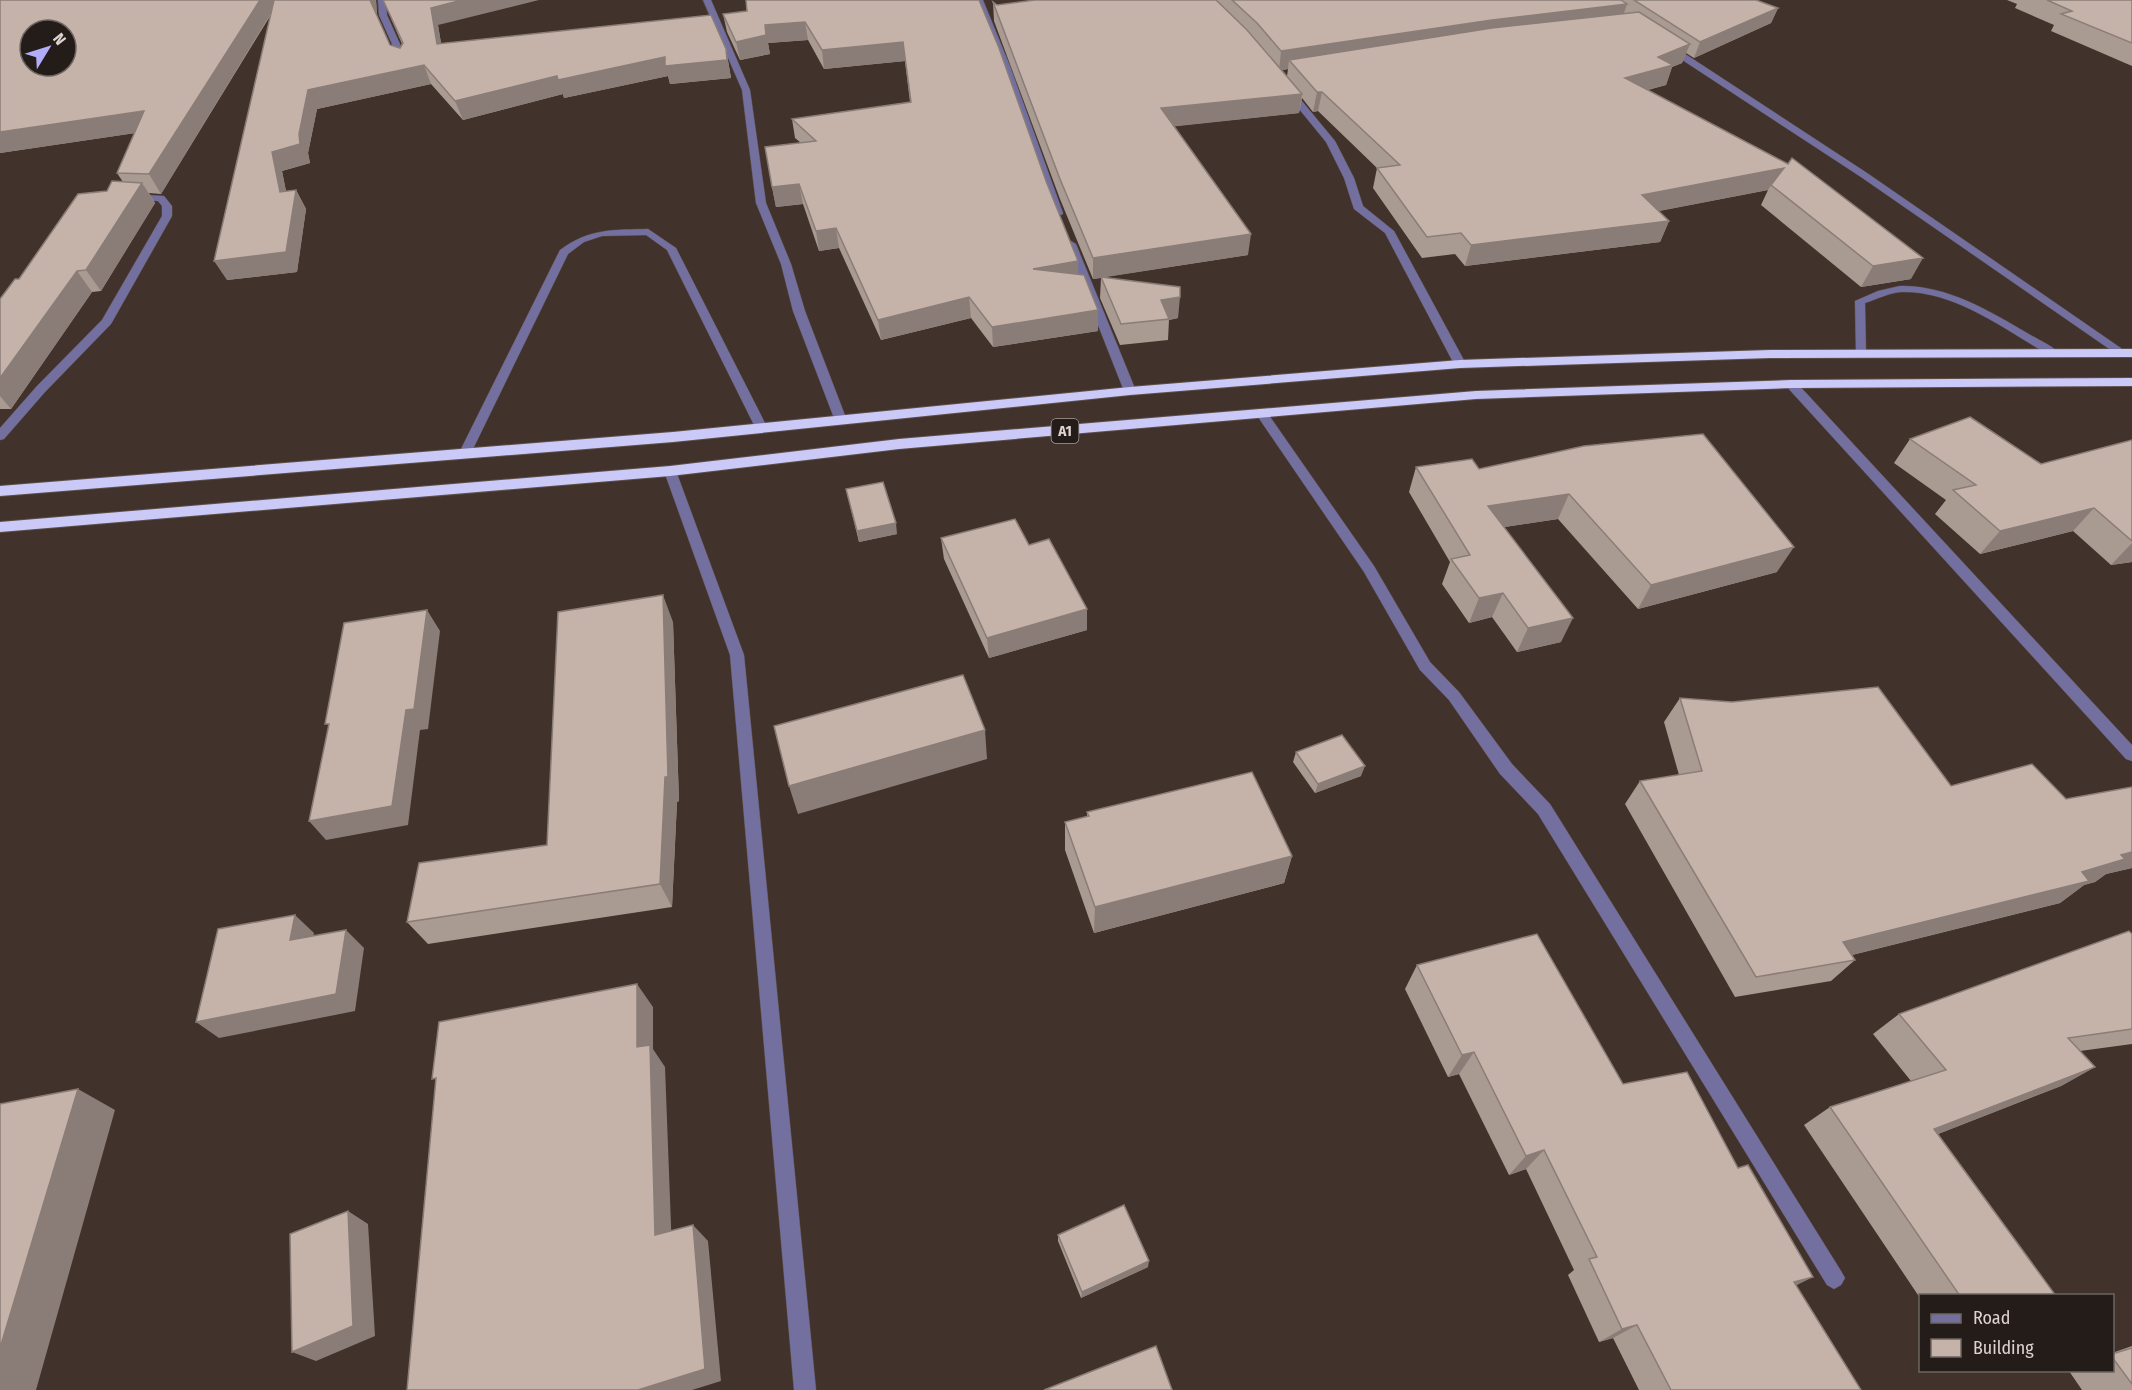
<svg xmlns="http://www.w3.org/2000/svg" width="2132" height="1390" viewBox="0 0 2132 1390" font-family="'Fira Sans Condensed',sans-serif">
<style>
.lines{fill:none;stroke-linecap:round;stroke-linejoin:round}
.minor-casing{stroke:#5d4f49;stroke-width:1}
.highway-casing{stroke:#5d4f49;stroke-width:2}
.minor{fill:#7370a0;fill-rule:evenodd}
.highway{fill:#cbc9f8;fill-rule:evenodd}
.wall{fill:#a99a92;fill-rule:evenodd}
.shaded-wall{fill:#8a7d77}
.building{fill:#c5b3aa;stroke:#8a7d77;stroke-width:1.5;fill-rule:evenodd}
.labels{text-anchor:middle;stroke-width:6;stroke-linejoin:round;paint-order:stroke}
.shield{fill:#231c19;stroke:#a59c98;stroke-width:1.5}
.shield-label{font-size:15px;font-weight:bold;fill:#ddd3cf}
</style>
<rect width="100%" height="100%" fill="#41322b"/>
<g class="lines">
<defs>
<g id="minor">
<path d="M 378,0 L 386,0 L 387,15 L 408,62 L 407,64 L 400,62 L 379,15 Z"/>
<path d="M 703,0 L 711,0 L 750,90 L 766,203 L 791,264 L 805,311 L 846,418 L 844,421 L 840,422 L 834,418 L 793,311 L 781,264 L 756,203 L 742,90 Z"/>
<path d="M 975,0 L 983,0 L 1010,66 L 1063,213 L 1062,215 L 1053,213 L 1002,66 Z"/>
<path d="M 1664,44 L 1670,44 L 1867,173 L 2128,353 L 2126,355 L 2118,355 L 1861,177 L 1664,48 Z"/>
<path d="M 1286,89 L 1292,89 L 1335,141 L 1354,178 L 1363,206 L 1394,231 L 1466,364 L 1464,366 L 1460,367 L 1454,364 L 1385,233 L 1354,209 L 1344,178 L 1326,142 L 1286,93 Z"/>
<path d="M 131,194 L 164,196 L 172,206 L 172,216 L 111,324 L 45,392 L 4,439 L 0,440 L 0,428 L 37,386 L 102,320 L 162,216 L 162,206 L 158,201 L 128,199 L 126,197 Z"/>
<path d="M 648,229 L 676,248 L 767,427 L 765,430 L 761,431 L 755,427 L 667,250 L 646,235 L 602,236 L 584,242 L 568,254 L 471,453 L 469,456 L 461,456 L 459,453 L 560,250 C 590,228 613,230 648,229 Z"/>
<path d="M 1071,241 L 1076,244 L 1136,391 L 1134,394 L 1126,394 L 1124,391 L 1066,244 Z"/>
<path d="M 1900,286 C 1946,285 1988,310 2027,333 C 2037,339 2051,345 2059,353 L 2057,355 L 2049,355 C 2006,330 1954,290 1901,292 C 1889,293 1877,299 1865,303 L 1866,353 L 1864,355 L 1856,355 L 1855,301 L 1878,291 Z"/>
<path d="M 1791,380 L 1795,381 L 2132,745 L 2132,761 L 2126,759 L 1787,387 L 1785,384 Z"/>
<path d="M 1262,410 L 1266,411 L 1374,566 L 1430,662 L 1459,692 L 1512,764 L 1550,804 L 1841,1271 L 1845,1278 L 1841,1285 L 1834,1289 L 1827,1285 L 1538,814 L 1500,774 L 1449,700 L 1420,670 L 1364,572 L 1256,414 Z"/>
<path d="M 670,467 L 676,471 L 744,655 L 816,1390 L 794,1390 L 730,655 L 664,471 Z"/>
</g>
<g id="highway">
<path d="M 2132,349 L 2132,357 L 1770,358 L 1460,368 L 1130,395 L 673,442 L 0,496 L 0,486 L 673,432 L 1130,387 L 1460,360 L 1770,350 Z"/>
<path d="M 2132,378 L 2132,386 L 1791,388 L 1476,399 L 899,449 L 670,476 L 0,532 L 0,522 L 670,466 L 899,439 L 1476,391 L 1791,380 Z"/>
</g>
</defs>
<use href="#minor" class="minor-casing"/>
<use href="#highway" class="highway-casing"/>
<use href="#minor" class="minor"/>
<use href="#highway" class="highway"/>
</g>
<g class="wall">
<path d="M 0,0 L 376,0 L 377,15 L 390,45 L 400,48 L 402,44 L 383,0 L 438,25 L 441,43 L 726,49 L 731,78 L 670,84 L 668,76 L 564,98 L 563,94 L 463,120 L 431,84 L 317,109 L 308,153 L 310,163 L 282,171 L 286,191 L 296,190 L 306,209 L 297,272 L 227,280 L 272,13 L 161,194 L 149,193 L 155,203 L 101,291 L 92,292 L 11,409 L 0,409 L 0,299 L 107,191 L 123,182 L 117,173 L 135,133 L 0,153 Z"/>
<path d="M 979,0 L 1098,331 L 993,347 L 971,318 L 881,340 L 839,248 L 819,251 L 803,204 L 776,207 L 772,187 L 801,143 L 795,138 L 792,119 L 910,102 L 905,61 L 824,69 L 808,40 L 768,43 L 770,54 L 740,60 L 727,32 L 723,14 Z"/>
<path d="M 1035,0 L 1756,0 L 1778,8 L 1771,23 L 1694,58 L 1686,53 L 1682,63 L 1672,67 L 1666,85 L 1648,90 L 1911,279 L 1861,287 L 1761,205 L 1768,190 L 1658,211 L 1669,221 L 1660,242 L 1465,266 L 1455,254 L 1422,258 L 1373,188 L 1377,168 L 1318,111 L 1313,112 L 1302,98 L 1299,113 L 1174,126 L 1248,255 L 1104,277 L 1178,318 L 1169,320 L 1168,340 L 1120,345 L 1100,298 L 1101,278 L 1093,279 L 1060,199 L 994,21 L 993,2 L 997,5 ZM 1288,69 L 1287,76 L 1282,70 Z"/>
<path d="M 2007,0 L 2132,0 L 2132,66 L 2051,31 L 2054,25 L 2015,8 L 2017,4 Z"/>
<path d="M 1910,439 L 2041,464 L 2132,440 L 2132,562 L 2111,565 L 2073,531 L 1980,554 L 1935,514 L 1946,500 L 1894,463 Z"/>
<path d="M 1584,446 L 1777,572 L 1638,609 L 1558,519 L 1504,527 L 1561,642 L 1517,652 L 1492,617 L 1469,623 L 1442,584 L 1450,562 L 1409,492 L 1416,467 L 1479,469 Z"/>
<path d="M 846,489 L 897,534 L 859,542 Z"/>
<path d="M 941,538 L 1087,609 L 1087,630 L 989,658 L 944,559 Z"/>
<path d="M 673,622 L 679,801 L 677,802 L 672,907 L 428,944 L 407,922 L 547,845 Z"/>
<path d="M 1680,698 L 1951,786 L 2066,799 L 2132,787 L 2132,868 L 2106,874 L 2095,882 L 2084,885 L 2060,903 L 1852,955 L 1855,960 L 1831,981 L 1735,997 L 1625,804 L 1640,781 L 1679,775 L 1664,722 Z"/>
<path d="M 1296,752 L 1361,776 L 1315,793 L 1293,762 Z"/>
<path d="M 1087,812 L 1292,856 L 1284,883 L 1094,933 L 1065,850 L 1065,822 L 1087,817 Z"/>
<path d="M 2132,934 L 2132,1044 L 2080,1051 L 2095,1067 L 2061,1086 L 1938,1134 L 2056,1296 L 1920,1296 L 1920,1298 L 1804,1125 L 1830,1107 L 1911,1081 L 1873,1034 L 1899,1014 Z"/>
<path d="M 1417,965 L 1623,1084 L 1796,1285 L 1861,1390 L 1639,1390 L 1613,1338 L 1599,1342 L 1568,1275 L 1574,1270 L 1526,1169 L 1509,1175 L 1459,1074 L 1448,1077 L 1405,989 Z"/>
<path d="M 1058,1235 L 1148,1267 L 1081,1298 L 1058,1241 Z"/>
<path d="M 2132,1346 L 2132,1390 L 2082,1390 L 2069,1371 L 2112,1371 L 2112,1353 Z"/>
</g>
<g class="shaded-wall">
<path d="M 260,0 L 279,0 L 161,194 L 149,174 Z"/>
<path d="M 370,0 L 376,0 L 377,16 Z"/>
<path d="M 462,0 L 539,0 L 438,25 L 444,62 L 437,44 L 431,8 Z"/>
<path d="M 1627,4 L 1621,22 L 1289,60 L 1288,69 L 1279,71 L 1281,51 L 1492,20 Z"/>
<path d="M 1778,8 L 1771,23 L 1694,58 L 1700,42 Z"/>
<path d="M 805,22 L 808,40 L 768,43 L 770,54 L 740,60 L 736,42 L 765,25 Z"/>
<path d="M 903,42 L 905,61 L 824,69 L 822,50 Z"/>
<path d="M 1690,44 L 1682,63 L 1672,67 L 1666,85 L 1618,97 L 1625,78 L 1658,57 Z"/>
<path d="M 726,49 L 731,78 L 670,84 L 668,76 L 564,98 L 563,94 L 463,120 L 455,101 L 557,76 L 665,57 Z"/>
<path d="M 424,65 L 431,84 L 317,109 L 308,153 L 310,163 L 282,171 L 290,212 L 280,192 L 272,152 L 299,134 L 308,90 Z"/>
<path d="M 1317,92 L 1322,92 L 1318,111 L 1313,112 Z"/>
<path d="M 1302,94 L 1299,113 L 1160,128 L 1161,108 Z"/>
<path d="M 144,111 L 156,130 L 0,153 L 0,132 Z"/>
<path d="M 1784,168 L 1771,185 L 1768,190 L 1634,216 L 1642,195 Z"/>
<path d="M 142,183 L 155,203 L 101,291 L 86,270 Z"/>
<path d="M 799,184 L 803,204 L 776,207 L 772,187 Z"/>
<path d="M 296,190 L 306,209 L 297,272 L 227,280 L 214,261 Z"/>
<path d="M 1669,221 L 1660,242 L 1465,266 L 1471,245 Z"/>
<path d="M 836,228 L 839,248 L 819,251 L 816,231 Z"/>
<path d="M 1251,234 L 1248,255 L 1093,279 L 1093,258 Z"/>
<path d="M 1923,258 L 1911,279 L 1861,287 L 1873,266 Z"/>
<path d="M 1078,261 L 1078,281 L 1033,269 Z"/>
<path d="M 77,271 L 92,292 L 11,409 L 0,396 L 0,378 Z"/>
<path d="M 969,297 L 971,318 L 881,340 L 878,320 Z"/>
<path d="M 1180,297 L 1178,318 L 1169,320 L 1161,300 Z"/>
<path d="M 1098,310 L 1098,331 L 993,347 L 992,327 Z"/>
<path d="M 1569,494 L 1558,519 L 1479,531 L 1488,506 Z"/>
<path d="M 2094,508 L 2073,531 L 1980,554 L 2000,531 Z"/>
<path d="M 896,523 L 897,534 L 859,542 L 857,531 Z"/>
<path d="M 2132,543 L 2132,562 L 2111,565 Z"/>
<path d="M 1794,547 L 1777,572 L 1638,609 L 1651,585 Z"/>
<path d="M 1503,593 L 1492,617 L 1469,623 L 1479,598 Z"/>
<path d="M 663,595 L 673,622 L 679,801 L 677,802 L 672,907 L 660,884 Z"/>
<path d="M 1087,609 L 1087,630 L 989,658 L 987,638 Z"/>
<path d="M 427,610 L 440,631 L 428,729 L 420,730 L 408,825 L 326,840 L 309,821 L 406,710 Z"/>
<path d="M 1573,618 L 1561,642 L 1517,652 L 1528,628 Z"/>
<path d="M 985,730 L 987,759 L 798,814 L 789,786 Z"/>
<path d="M 1365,766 L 1361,776 L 1315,793 L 1318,784 Z"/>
<path d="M 2132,852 L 2132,868 L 2106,874 L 2095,882 L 2084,885 L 2060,903 L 1820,963 L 1843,942 L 2082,872 L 2121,855 Z"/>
<path d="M 1292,856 L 1284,883 L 1094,933 L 1095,907 Z"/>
<path d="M 295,915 L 314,933 L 309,958 L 290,940 Z"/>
<path d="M 346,930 L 364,948 L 355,1011 L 219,1038 L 196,1022 Z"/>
<path d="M 637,984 L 653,1007 L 653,1049 L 665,1067 L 672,1252 L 655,1235 L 637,1047 Z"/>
<path d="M 1474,1052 L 1459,1074 L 1448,1077 L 1462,1055 Z"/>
<path d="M 2095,1067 L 2061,1086 L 1905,1147 L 1934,1129 Z"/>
<path d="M 78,1089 L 115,1110 L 36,1390 L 0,1390 L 0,1348 Z"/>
<path d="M 1544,1150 L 1526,1169 L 1509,1175 L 1526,1156 Z"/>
<path d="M 348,1211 L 368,1224 L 375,1336 L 316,1361 L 292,1352 Z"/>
<path d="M 693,1225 L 708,1241 L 721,1381 L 692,1390 L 638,1390 Z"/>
<path d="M 1149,1261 L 1148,1267 L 1081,1298 L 1082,1292 Z"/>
<path d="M 1813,1277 L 1783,1292 L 1794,1282 Z"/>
<path d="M 1637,1325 L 1613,1338 L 1599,1342 L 1622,1329 Z"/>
</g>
<g class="building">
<path d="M 0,0 L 260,0 L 149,174 L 117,173 L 144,111 L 0,132 ZM 30,30 L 66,30 L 66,66 L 30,66 Z"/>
<path d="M 274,0 L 370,0 L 390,45 L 400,48 L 403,43 L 383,0 L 462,0 L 431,8 L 437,44 L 711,15 L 726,49 L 727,60 L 665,66 L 665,57 L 558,80 L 557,76 L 455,101 L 424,65 L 308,90 L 299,134 L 300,144 L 272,152 L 280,192 L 296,190 L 286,252 L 214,261 Z"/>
<path d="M 746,0 L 979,0 L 999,48 L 1046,181 L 1078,261 L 1033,269 L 1084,275 L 1098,310 L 992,327 L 969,297 L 878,320 L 836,228 L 816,231 L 799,184 L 772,187 L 765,147 L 816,141 L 792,119 L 911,102 L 903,42 L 822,50 L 805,22 L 765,25 L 766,35 L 736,42 L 723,14 L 747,11 Z"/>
<path d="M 1035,0 L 1216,0 L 1247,30 L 1302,94 L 1161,108 L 1251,234 L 1093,258 L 1060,179 L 993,2 L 997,5 Z"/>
<path d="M 1232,0 L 1621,0 L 1627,4 L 1492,20 L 1281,51 L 1257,23 Z"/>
<path d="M 1634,0 L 1756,0 L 1778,8 L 1700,42 Z"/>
<path d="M 2047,0 L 2132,0 L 2132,43 L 2061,14 L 2072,11 Z"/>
<path d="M 1639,12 L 1690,44 L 1658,57 L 1673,65 L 1625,78 L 1788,164 L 1792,158 L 1923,258 L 1873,266 L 1771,185 L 1784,168 L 1642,195 L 1669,221 L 1471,245 L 1461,233 L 1427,237 L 1377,168 L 1400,165 L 1322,92 L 1317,92 L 1289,60 L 1492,28 Z"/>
<path d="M 112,181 L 142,183 L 86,270 L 77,271 L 0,378 L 0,299 L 15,279 L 19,279 L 78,194 L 107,191 Z"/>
<path d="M 1101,277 L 1180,287 L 1180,297 L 1161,300 L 1169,319 L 1121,324 Z"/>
<path d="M 1970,417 L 2041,464 L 2132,440 L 2132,541 L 2094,508 L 2000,531 L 1953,490 L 1976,485 L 1910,439 Z"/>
<path d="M 1703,434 L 1794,547 L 1651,585 L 1569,494 L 1488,506 L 1573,618 L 1528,628 L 1503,593 L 1479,598 L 1451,559 L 1470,555 L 1416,467 L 1472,459 L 1479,469 L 1584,446 Z"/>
<path d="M 883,482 L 896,523 L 857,531 L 846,489 Z"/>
<path d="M 1015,519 L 1029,545 L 1049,539 L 1087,609 L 987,638 L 941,538 Z"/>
<path d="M 663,595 L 668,777 L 665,777 L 660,884 L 407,922 L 419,863 L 547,845 L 558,612 Z"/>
<path d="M 427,610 L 414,709 L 406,710 L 392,806 L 309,821 L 329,724 L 325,724 L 344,623 Z"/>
<path d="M 963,675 L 985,730 L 789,786 L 774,726 Z"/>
<path d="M 1878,687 L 1951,786 L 2032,764 L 2066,799 L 2132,787 L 2132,852 L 2121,855 L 2125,859 L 2082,872 L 2089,881 L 1843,942 L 1855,960 L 1756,977 L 1640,781 L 1702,771 L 1680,698 L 1732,702 Z"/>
<path d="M 1342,735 L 1365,766 L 1318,784 L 1296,752 Z"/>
<path d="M 1252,772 L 1292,856 L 1095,907 L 1065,822 L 1089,816 L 1087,812 Z"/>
<path d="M 295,915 L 290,940 L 346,930 L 336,994 L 196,1022 L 218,929 Z"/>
<path d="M 2129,931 L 2132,934 L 2132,1029 L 2068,1038 L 2095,1067 L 1934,1129 L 2056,1296 L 1960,1296 L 1830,1107 L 1946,1070 L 1899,1014 Z"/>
<path d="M 1537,934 L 1623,1084 L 1687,1072 L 1738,1168 L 1748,1165 L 1813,1277 L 1794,1282 L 1861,1390 L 1671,1390 L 1637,1325 L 1622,1329 L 1589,1259 L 1597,1257 L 1544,1150 L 1526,1156 L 1474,1052 L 1462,1055 L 1417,965 Z"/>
<path d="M 637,984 L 637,1047 L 650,1045 L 655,1235 L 693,1225 L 705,1369 L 638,1390 L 407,1390 L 436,1078 L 432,1079 L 439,1022 Z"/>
<path d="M 78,1089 L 0,1348 L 0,1104 Z"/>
<path d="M 1124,1205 L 1149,1261 L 1082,1292 L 1058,1235 Z"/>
<path d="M 348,1211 L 353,1326 L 292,1352 L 290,1234 Z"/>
<path d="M 1156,1346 L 1172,1390 L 1044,1390 Z"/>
<path d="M 2132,1348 L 2132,1384 L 2112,1357 L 2112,1354 Z"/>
</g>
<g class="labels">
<rect class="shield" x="1051.5" y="419" width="27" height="24" rx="4.5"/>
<g class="shield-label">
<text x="1065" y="436">A1</text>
</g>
</g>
<rect x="1919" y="1294" width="195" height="78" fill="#231c19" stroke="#6d6562" stroke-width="1.5"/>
<rect x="1931" y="1314" width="30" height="9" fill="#7370a0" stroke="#6d6562" stroke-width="1.5"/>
<text x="1973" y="1324" font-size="18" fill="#ddd3cf">Road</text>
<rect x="1931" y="1339" width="30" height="18" fill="#c5b3aa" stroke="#6d6562" stroke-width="1.5"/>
<text x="1973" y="1354" font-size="18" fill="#ddd3cf">Building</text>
<g transform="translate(48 48) rotate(52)"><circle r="28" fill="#231c19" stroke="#6d6562" stroke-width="1.5"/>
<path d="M0-4.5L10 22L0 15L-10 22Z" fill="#b2adf9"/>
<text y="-9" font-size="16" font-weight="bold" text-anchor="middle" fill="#ddd3cf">N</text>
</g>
</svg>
